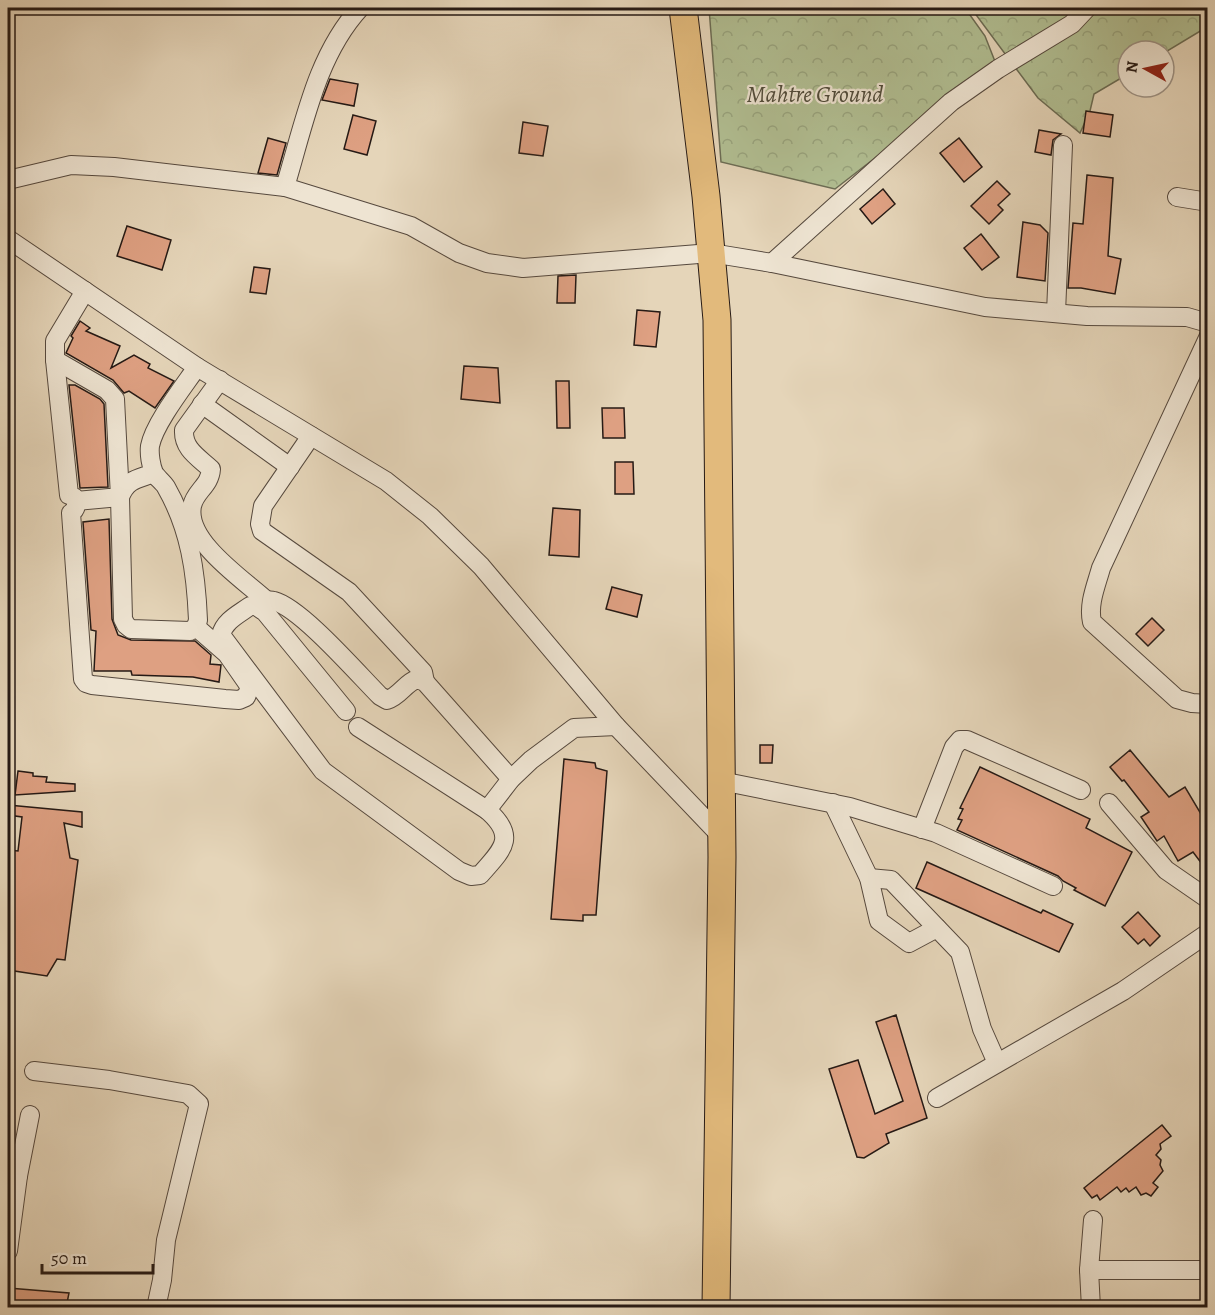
<svg xmlns="http://www.w3.org/2000/svg" width="1215" height="1315" viewBox="0 0 1215 1315" font-family="Alegreya,serif">
<style>
.park{fill:url(#park-crowns);stroke:#6c6c54;stroke-width:1.5}
.building{fill:#dea082;stroke:#261a15;stroke-width:1.5}
.lines{fill:none;stroke-linecap:round;stroke-linejoin:round}
.minor-casing{stroke:#56493e;stroke-width:20}
.primary-casing{stroke:#261a15;stroke-width:29}
.minor{stroke:#eee4d2;stroke-width:18}
.primary{stroke:#e2ba7c;stroke-width:27}
.labels{text-anchor:middle;stroke-width:4.5;stroke-linejoin:round;paint-order:stroke}
.park-label{font-size:24px;font-style:italic;fill:#504b3a;stroke:#eee4d2}
</style>
<defs>
<pattern id="park-crowns" width="20" height="18" patternUnits="userSpaceOnUse" patternTransform="scale(1.5)"><rect width="20" height="18" fill="#b1be92"/><path d="M2 6a3 3 0 1 1 6 0M12 15a3 3 0 1 1 6 0" fill="none" stroke="#98a37d"/></pattern>
</defs>
<rect width="100%" height="100%" fill="#e5d5b9"/>
<filter id="stains"><feTurbulence type="fractalNoise" baseFrequency=".00333" numOctaves="4"/><feColorMatrix values="0 0 0 0 .2 0 0 0 0 .09 0 0 0 0 .02 0 0 0 .5 -.17"/></filter>
<radialGradient id="worn" r=".72"><stop offset=".6" stop-color="#630" stop-opacity="0"/><stop offset="1" stop-color="#630" stop-opacity=".3"/></radialGradient>
<g class="park">
<path d="M 709,8 L 965,8 L 985,36 L 996,64 L 835,189 L 721,162 Z"/>
<path d="M 971,8 L 1207,8 L 1207,27 L 1164,53 L 1164,51 L 1128,51 L 1128,74 L 1094,94 L 1090,111 L 1080,133 L 1038,98 Z"/>
</g>
<g class="building">
<path d="M 330,79 L 358,84 L 354,106 L 322,100 Z"/>
<path d="M 1086,111 L 1113,115 L 1110,137 L 1083,133 Z"/>
<path d="M 353,115 L 376,121 L 367,155 L 344,149 Z"/>
<path d="M 523,122 L 548,126 L 543,156 L 519,153 Z"/>
<path d="M 1039,130 L 1061,134 L 1053,140 L 1051,155 L 1035,152 Z"/>
<path d="M 268,138 L 286,143 L 277,175 L 258,173 Z"/>
<path d="M 959,138 L 982,167 L 964,182 L 940,153 Z"/>
<path d="M 1087,175 L 1113,178 L 1108,256 L 1121,259 L 1115,294 L 1081,288 L 1068,288 L 1073,223 L 1083,224 Z"/>
<path d="M 997,181 L 1010,194 L 998,205 L 1003,210 L 989,224 L 971,206 Z"/>
<path d="M 883,189 L 895,204 L 872,224 L 860,209 Z"/>
<path d="M 1023,222 L 1040,225 L 1048,233 L 1045,281 L 1017,277 Z"/>
<path d="M 127,226 L 171,240 L 162,270 L 117,256 Z"/>
<path d="M 981,234 L 999,257 L 982,270 L 964,248 Z"/>
<path d="M 254,267 L 270,269 L 266,294 L 250,292 Z"/>
<path d="M 576,275 L 575,303 L 557,303 L 558,276 Z"/>
<path d="M 637,310 L 660,312 L 656,347 L 634,345 Z"/>
<path d="M 80,321 L 90,328 L 86,331 L 120,346 L 111,368 L 134,355 L 150,364 L 148,368 L 174,381 L 155,408 L 129,391 L 124,393 L 113,380 L 66,353 L 73,338 L 71,336 Z"/>
<path d="M 464,366 L 498,368 L 500,403 L 461,399 Z"/>
<path d="M 556,381 L 569,381 L 570,428 L 557,428 Z"/>
<path d="M 69,385 L 75,385 L 100,399 L 104,404 L 108,487 L 80,488 Z"/>
<path d="M 602,408 L 624,408 L 625,438 L 603,438 Z"/>
<path d="M 615,462 L 633,462 L 634,494 L 615,494 Z"/>
<path d="M 553,508 L 580,510 L 579,557 L 549,555 Z"/>
<path d="M 109,519 L 112,619 L 118,635 L 131,640 L 195,641 L 211,655 L 210,664 L 221,665 L 219,682 L 193,677 L 132,675 L 131,671 L 94,671 L 96,631 L 91,630 L 83,522 Z"/>
<path d="M 612,587 L 642,595 L 637,617 L 606,609 Z"/>
<path d="M 1152,618 L 1164,630 L 1148,646 L 1136,634 Z"/>
<path d="M 760,745 L 773,745 L 772,763 L 760,763 Z"/>
<path d="M 1130,750 L 1169,797 L 1185,787 L 1204,819 L 1201,821 L 1208,832 L 1208,872 L 1193,852 L 1178,861 L 1164,836 L 1157,841 L 1141,817 L 1149,812 L 1124,780 L 1122,781 L 1110,767 Z"/>
<path d="M 564,759 L 595,763 L 596,768 L 607,771 L 596,915 L 583,915 L 583,921 L 551,919 Z"/>
<path d="M 980,767 L 1090,819 L 1086,828 L 1132,852 L 1105,906 L 1074,890 L 1076,888 L 1063,881 L 1058,876 L 957,830 L 962,820 L 958,819 L 963,809 L 960,808 Z"/>
<path d="M 18,771 L 33,773 L 33,776 L 47,777 L 46,782 L 75,784 L 75,791 L 15,795 Z"/>
<path d="M 8,805 L 82,812 L 82,827 L 64,823 L 70,858 L 78,860 L 65,960 L 57,959 L 47,976 L 8,970 L 8,850 L 18,851 L 22,817 L 8,815 Z"/>
<path d="M 927,862 L 1041,913 L 1043,910 L 1073,924 L 1059,952 L 916,888 Z"/>
<path d="M 1138,912 L 1160,936 L 1150,946 L 1144,939 L 1138,944 L 1122,927 Z"/>
<path d="M 896,1015 L 927,1118 L 886,1134 L 889,1143 L 864,1158 L 857,1157 L 829,1069 L 858,1060 L 875,1114 L 903,1101 L 876,1022 Z"/>
<path d="M 1162,1125 L 1171,1136 L 1160,1144 L 1161,1149 L 1156,1155 L 1161,1160 L 1160,1165 L 1163,1171 L 1153,1183 L 1158,1187 L 1151,1196 L 1146,1193 L 1141,1195 L 1136,1187 L 1129,1192 L 1126,1188 L 1121,1192 L 1117,1187 L 1100,1200 L 1097,1195 L 1092,1198 L 1084,1188 Z"/>
<path d="M 8,1288 L 69,1293 L 66,1308 L 8,1308 Z"/>
</g>
<g class="lines">
<defs>
<g id="minor">
<path d="M 8,180 L 71,165 L 114,167 L 285,187 L 411,226 L 459,253 L 487,263 L 523,268 L 711,253 L 772,263 L 985,307 L 1087,316 L 1187,317 L 1208,323"/>
<path d="M 285,187 C 304,125 316,56 360,8"/>
<path d="M 1177,197 L 1208,202"/>
<path d="M 8,239 L 197,367 L 386,481 L 430,516 L 481,566 L 616,726 L 721,836"/>
<path d="M 772,263 L 951,102 L 998,69 L 1072,24 L 1087,8"/>
<path d="M 85,291 L 55,341 L 55,360 L 69,495 L 74,497 C 78,503 76,510 71,513 L 83,679 L 86,683 L 92,685 L 225,699 L 239,700 L 246,697 L 250,687 L 227,654 L 196,627"/>
<path d="M 1056,313 L 1063,145"/>
<path d="M 1208,338 L 1101,568 C 1096,586 1088,604 1092,622 L 1177,699 L 1192,703 L 1208,704"/>
<path d="M 55,360 L 107,390 L 115,399 L 120,497 L 76,501"/>
<path d="M 220,380 L 184,430 C 183,449 198,457 211,469 C 210,486 195,491 192,506 C 185,541 243,579 267,601"/>
<path d="M 202,404 L 290,467"/>
<path d="M 311,436 L 263,506 L 260,524 L 262,531 L 349,592 L 423,672 L 425,682"/>
<path d="M 154,473 C 138,479 127,479 120,497 L 123,619 L 126,625 L 131,629 L 190,631 L 196,627 L 198,620 C 196,572 190,529 166,487 C 163,482 157,478 154,473 C 151,466 149,454 150,446 C 154,424 184,386 197,367"/>
<path d="M 256,606 C 262,603 267,599 274,601 C 301,608 358,674 380,696 L 387,700 C 400,696 405,683 417,679 L 425,682 L 511,779"/>
<path d="M 346,711 L 265,612 L 256,606 L 250,606 C 239,614 224,621 221,635 L 323,771 L 459,871 L 471,876 L 480,875 C 502,850 518,837 487,810 L 511,779 L 531,760 L 574,728 L 616,726"/>
<path d="M 358,727 L 487,810"/>
<path d="M 721,781 L 850,807 L 936,833 L 1053,886"/>
<path d="M 833,803 L 869,878 L 879,921 L 909,943 L 937,928"/>
<path d="M 1109,803 L 1166,870 L 1208,899"/>
<path d="M 922,829 L 954,747 L 960,740 L 967,740 L 1081,790"/>
<path d="M 869,878 L 891,880 L 960,952 L 982,1029 L 997,1063"/>
<path d="M 34,1071 L 109,1080 L 188,1094 L 199,1104 L 166,1240 L 162,1280 L 156,1308"/>
<path d="M 937,1098 L 1123,991 L 1208,933"/>
<path d="M 8,1175 L 18,1176 L 30,1115"/>
<path d="M 8,1251 L 18,1176"/>
<path d="M 1089,1270 L 1208,1270"/>
<path d="M 1091,1308 L 1089,1270 L 1093,1220"/>
</g>
<path id="primary" d="M 683,8 L 706,196 L 717,320 L 722,857 L 716,1308"/>
</defs>
<use href="#minor" class="minor-casing"/>
<use href="#primary" class="primary-casing"/>
<use href="#minor" class="minor"/>
<use href="#primary" class="primary"/>
</g>
<g class="labels">
<g class="park-label">
<text x="815" y="102">Mahtre Ground</text>
</g>
</g>
<rect width="1215" height="1315" fill="none" stroke="#e5d5b9" stroke-width="30"/>
<rect x="9" y="9" width="1197" height="1297" fill="none" stroke="#261a15" stroke-width="3"/>
<rect x="15" y="15" width="1185" height="1285" fill="none" stroke="#261a15" stroke-width="1.5"/>
<g transform="translate(1146 69) rotate(278)"><circle r="28" fill="#eee4d2" stroke="#9e9386" stroke-width="1.5"/>
<path d="M0-4.5L10 22L0 15L-10 22Z" fill="#8f2418"/>
<text y="-9" font-size="16" font-weight="bold" text-anchor="middle" fill="#261a15">N</text>
</g>
<path d="M42 1264v9h111v-9" fill="none" stroke="#261a15" stroke-width="3"/>
<text x="51" y="1264" font-size="18" fill="#261a15" stroke="#eee4d2" stroke-width="4.5" paint-order="stroke">50 m</text>
<rect width="100%" height="100%" filter="url(#stains)"/>
<rect width="100%" height="100%" fill="url(#worn)"/>
</svg>
